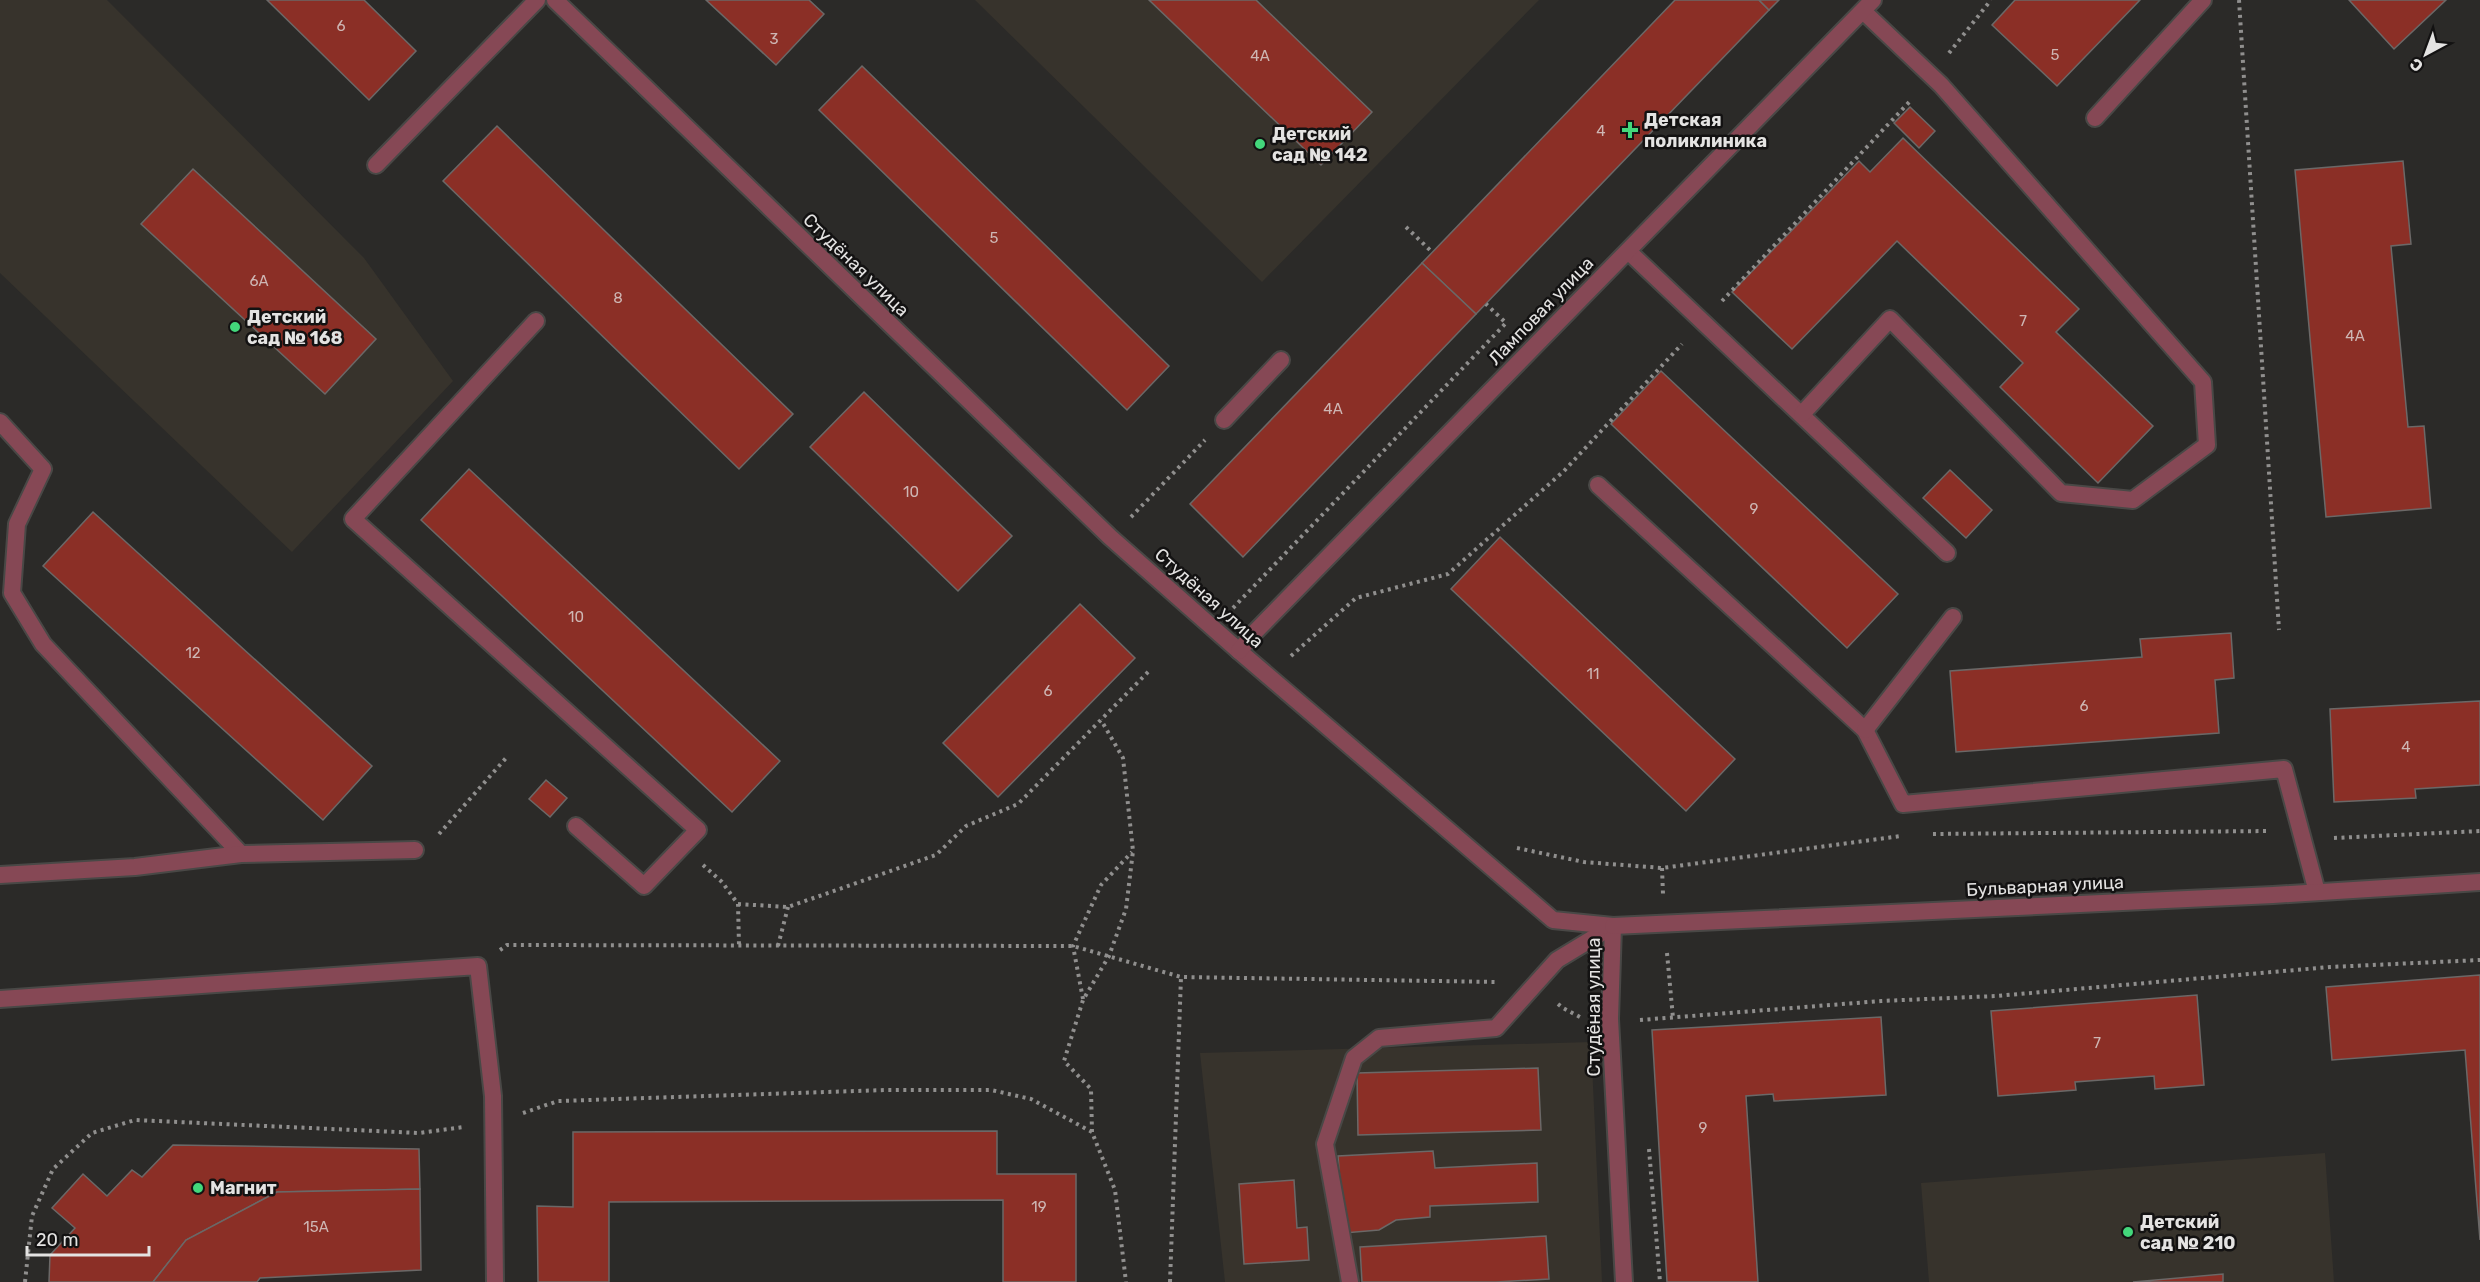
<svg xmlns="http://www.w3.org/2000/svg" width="2480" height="1282" viewBox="0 0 2480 1282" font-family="Rubik,sans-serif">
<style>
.built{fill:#37332c}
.building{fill:#8b2f26;stroke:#6b6867;stroke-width:1.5}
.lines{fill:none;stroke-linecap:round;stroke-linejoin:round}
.service-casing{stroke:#494846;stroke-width:20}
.minor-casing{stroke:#494846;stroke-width:20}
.path{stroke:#908f8e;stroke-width:4;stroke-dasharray:3 4.5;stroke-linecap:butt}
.service{stroke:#864855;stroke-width:16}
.minor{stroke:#864855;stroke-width:16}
.poi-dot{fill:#43d77b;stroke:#131212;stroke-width:2}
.labels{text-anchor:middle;stroke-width:5;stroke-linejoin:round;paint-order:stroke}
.number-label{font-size:15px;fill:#ceb6b3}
.poi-label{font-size:18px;font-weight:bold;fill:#e4e3e2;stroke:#131212;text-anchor:start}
.street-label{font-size:18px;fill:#e4e3e2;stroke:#131212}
</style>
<rect width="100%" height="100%" fill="#2b2a28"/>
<g class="built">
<path d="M 0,0 L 107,0 L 364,258 L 453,381 L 292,552 L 0,273 Z"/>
<path d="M 975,0 L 1539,0 L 1262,282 Z"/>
<path d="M 1591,1042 L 1602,1282 L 1225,1282 L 1200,1053 Z"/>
<path d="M 2325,1153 L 2334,1282 L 1929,1282 L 1921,1183 Z"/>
</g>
<g class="building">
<path d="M 267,0 L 364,0 L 416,51 L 369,100 Z"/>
<path d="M 706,0 L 809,0 L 824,14 L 776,65 Z"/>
<path d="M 1149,0 L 1256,0 L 1372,112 L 1321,165 Z"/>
<path d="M 1675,0 L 1759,0 L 1769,10 L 1476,314 L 1422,263 Z"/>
<path d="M 1759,0 L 1779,0 L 1769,10 Z"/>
<path d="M 2015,0 L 2140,0 L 2057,86 L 1992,25 Z"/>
<path d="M 2349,0 L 2446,0 L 2394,49 Z"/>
<path d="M 862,66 L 1169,366 L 1127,410 L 819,110 Z"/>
<path d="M 1910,107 L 1935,131 L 1919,148 L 1894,123 Z"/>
<path d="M 497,126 L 793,414 L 739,469 L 443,181 Z"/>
<path d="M 1903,138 L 2079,309 L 2056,332 L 2153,426 L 2098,483 L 2000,387 L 2023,363 L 1897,241 L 1792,349 L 1732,292 L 1859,161 L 1870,172 Z"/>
<path d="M 2403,161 L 2411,244 L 2391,246 L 2408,427 L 2424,426 L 2431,508 L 2326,517 L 2295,170 Z"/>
<path d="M 193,169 L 376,339 L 325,394 L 141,224 Z"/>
<path d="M 1422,263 L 1476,314 L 1243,557 L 1190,504 Z"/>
<path d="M 1661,371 L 1898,594 L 1847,648 L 1611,424 Z"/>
<path d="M 864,392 L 1012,536 L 958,591 L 810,447 Z"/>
<path d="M 469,469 L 780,761 L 732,812 L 421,520 Z"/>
<path d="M 1950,470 L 1992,510 L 1966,538 L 1923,498 Z"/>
<path d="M 93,512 L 372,766 L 323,820 L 43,566 Z"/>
<path d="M 1500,537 L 1735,759 L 1686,811 L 1451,589 Z"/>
<path d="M 1080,604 L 1135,658 L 998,797 L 943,743 Z"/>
<path d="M 2231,633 L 2234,678 L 2215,680 L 2219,733 L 1956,752 L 1950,671 L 2142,657 L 2140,639 Z"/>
<path d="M 2480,701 L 2480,785 L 2415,789 L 2416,798 L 2334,802 L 2330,709 Z"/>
<path d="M 546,780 L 567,798 L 550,817 L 529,799 Z"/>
<path d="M 2480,975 L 2480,1240 L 2465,1050 L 2332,1060 L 2326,987 Z"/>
<path d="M 2197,995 L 2204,1085 L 2155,1089 L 2154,1076 L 2075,1082 L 2076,1090 L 1998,1096 L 1991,1011 Z"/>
<path d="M 1881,1017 L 1886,1095 L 1774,1101 L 1773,1094 L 1746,1096 L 1758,1282 L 1667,1282 L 1652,1030 Z"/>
<path d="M 1538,1068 L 1541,1130 L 1358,1135 L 1357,1073 Z"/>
<path d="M 997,1131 L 997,1174 L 1076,1174 L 1076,1282 L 1003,1282 L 1003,1200 L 609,1202 L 609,1282 L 538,1282 L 537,1206 L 573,1207 L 573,1132 Z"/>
<path d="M 173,1145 L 419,1149 L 420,1189 L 277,1192 L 186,1240 L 153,1282 L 49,1282 L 50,1255 L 75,1228 L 52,1208 L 83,1174 L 107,1196 L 132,1170 L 142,1177 Z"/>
<path d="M 1433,1151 L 1435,1168 L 1537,1163 L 1538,1202 L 1430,1206 L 1430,1217 L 1396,1220 L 1379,1230 L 1344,1233 L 1338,1156 Z"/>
<path d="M 1294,1180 L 1297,1228 L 1307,1227 L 1309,1260 L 1244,1264 L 1239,1184 Z"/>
<path d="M 420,1189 L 421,1270 L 260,1278 L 257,1282 L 153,1282 L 186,1240 L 277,1192 Z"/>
<path d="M 1546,1236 L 1549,1279 L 1496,1282 L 1362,1282 L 1360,1247 Z"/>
<path d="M 2223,1274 L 2223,1282 L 2133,1282 Z"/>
</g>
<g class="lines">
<defs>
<g id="service">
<path d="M 2095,118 L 2203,0"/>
<path d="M 376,165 L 537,0"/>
<path d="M 1628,251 L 1947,553"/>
<path d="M 536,321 L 353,519 L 698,830 L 644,886 L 576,826"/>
<path d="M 1802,414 L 1890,319 L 2061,493 L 2133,500 L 2207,445 L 2203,382 L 1941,85 L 1863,11"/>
<path d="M 1224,420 L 1281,360"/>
<path d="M 0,422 L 43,469 L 17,524 L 12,593 L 43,644 L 241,854"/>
<path d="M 1598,485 L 1865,730 L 1903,804 L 2284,769 L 2317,892"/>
<path d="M 1865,730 L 1953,617"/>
<path d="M 0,875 L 135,867 L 241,854 L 415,850"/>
<path d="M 0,999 L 478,966 L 493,1096 L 495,1282"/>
<path d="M 1350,1282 L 1325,1144 L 1354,1058 L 1379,1038 L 1496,1028 L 1557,960 L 1613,926"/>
</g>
<g id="minor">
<path d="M 555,0 L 1110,537 L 1239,651 L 1553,920 L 1613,926 L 1610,1019 L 1624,1282"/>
<path d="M 1239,651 L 1254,633 L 1873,0"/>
<path d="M 1613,926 L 2273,895 L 2480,882"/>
</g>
</defs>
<use href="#service" class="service-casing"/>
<use href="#minor" class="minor-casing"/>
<g class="path">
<path d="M 2239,0 L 2279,630"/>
<path d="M 1949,53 L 1991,0"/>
<path d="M 1406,227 L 1432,252"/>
<path d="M 1722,301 L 1912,99"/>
<path d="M 1131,517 L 1205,440"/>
<path d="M 1233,608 L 1506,323 L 1486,304"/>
<path d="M 1291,656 L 1356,598 L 1448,574 L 1564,471 L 1682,344"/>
<path d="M 439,834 L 506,758"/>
<path d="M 1933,834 L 2270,831"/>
<path d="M 2334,838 L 2480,831"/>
<path d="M 1517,848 L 1584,862 L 1662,868 L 1901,836"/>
<path d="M 703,865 L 722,882 L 738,904 L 739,945"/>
<path d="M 1662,868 L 1663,894"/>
<path d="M 738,904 L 788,907 L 936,855 L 966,826 L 1018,804 L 1151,669"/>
<path d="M 778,946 L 788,907"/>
<path d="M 500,950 L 507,945 L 1073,946 L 1181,977 L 1498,982"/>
<path d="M 1667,953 L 1673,1018"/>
<path d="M 1083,999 L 1073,946 L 1101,885 L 1132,852"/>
<path d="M 1558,1004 L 1563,1008 L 1580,1017"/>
<path d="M 1640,1020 L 1881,1001 L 1996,996 L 2330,967 L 2480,960"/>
<path d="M 523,1113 L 558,1101 L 886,1090 L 991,1090 L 1031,1099 L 1092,1132 L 1115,1190 L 1126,1282"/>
<path d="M 1092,1132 L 1091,1089 L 1064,1061 L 1083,1000 L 1109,956 L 1126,909 L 1133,851 L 1123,758 L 1101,720"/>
<path d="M 1649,1149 L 1660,1282"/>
<path d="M 25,1282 L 32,1216 L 53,1169 L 92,1133 L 135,1120 L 419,1133 L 464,1127"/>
<path d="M 1170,1282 L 1181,977"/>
</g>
<use href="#service" class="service"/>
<use href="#minor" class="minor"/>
</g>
<g class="poi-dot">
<path d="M1627 121h6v6h6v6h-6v6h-6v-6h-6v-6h6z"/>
<circle cx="1260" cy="144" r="6"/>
<circle cx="235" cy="327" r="6"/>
<circle cx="198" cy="1188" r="6"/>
<circle cx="2128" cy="1232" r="6"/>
</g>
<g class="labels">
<g class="number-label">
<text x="341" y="31">6</text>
<text x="774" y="44">3</text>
<text x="2055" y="60">5</text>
<text x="1260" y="61">4А</text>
<text x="1601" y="136">4</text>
<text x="994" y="243">5</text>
<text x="259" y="286">6А</text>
<text x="618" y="303">8</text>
<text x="2023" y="326">7</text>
<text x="2355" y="341">4А</text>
<text x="1333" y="414">4А</text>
<text x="911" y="497">10</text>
<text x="1754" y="514">9</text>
<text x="576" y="622">10</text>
<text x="193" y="658">12</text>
<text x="1593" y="679">11</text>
<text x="1048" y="696">6</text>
<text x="2084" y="711">6</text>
<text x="2406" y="752">4</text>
<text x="2097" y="1048">7</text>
<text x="1703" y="1133">9</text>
<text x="1039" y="1212">19</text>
<text x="316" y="1232">15А</text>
</g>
<g class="poi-label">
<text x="1644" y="126">Детская<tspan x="1644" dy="21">поликлиника</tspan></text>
<text x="1272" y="140">Детский<tspan x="1272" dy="21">сад № 142</tspan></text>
<text x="247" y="323">Детский<tspan x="247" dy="21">сад № 168</tspan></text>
<text x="210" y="1194">Магнит</text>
<text x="2140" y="1228">Детский<tspan x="2140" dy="21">сад № 210</tspan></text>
</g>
<g class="street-label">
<text transform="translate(856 265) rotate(44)" y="6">Студёная улица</text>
<text transform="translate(1541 311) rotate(-46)" y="6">Ламповая улица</text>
<text transform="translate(1209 598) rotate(42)" y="6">Студёная улица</text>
<text transform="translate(2045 886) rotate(-3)" y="6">Бульварная улица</text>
<text transform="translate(1594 1007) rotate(-90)" y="6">Студёная улица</text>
</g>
</g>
<g transform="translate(2426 54) rotate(221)" stroke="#131212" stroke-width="4.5" paint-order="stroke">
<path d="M0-4.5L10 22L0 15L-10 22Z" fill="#e4e3e2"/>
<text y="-9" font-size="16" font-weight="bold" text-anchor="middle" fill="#e4e3e2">С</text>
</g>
<path d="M27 1246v9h122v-9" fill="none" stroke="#e4e3e2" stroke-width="3"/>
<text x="36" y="1246" font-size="18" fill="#e4e3e2" stroke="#131212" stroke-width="4.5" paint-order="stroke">20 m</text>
</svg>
